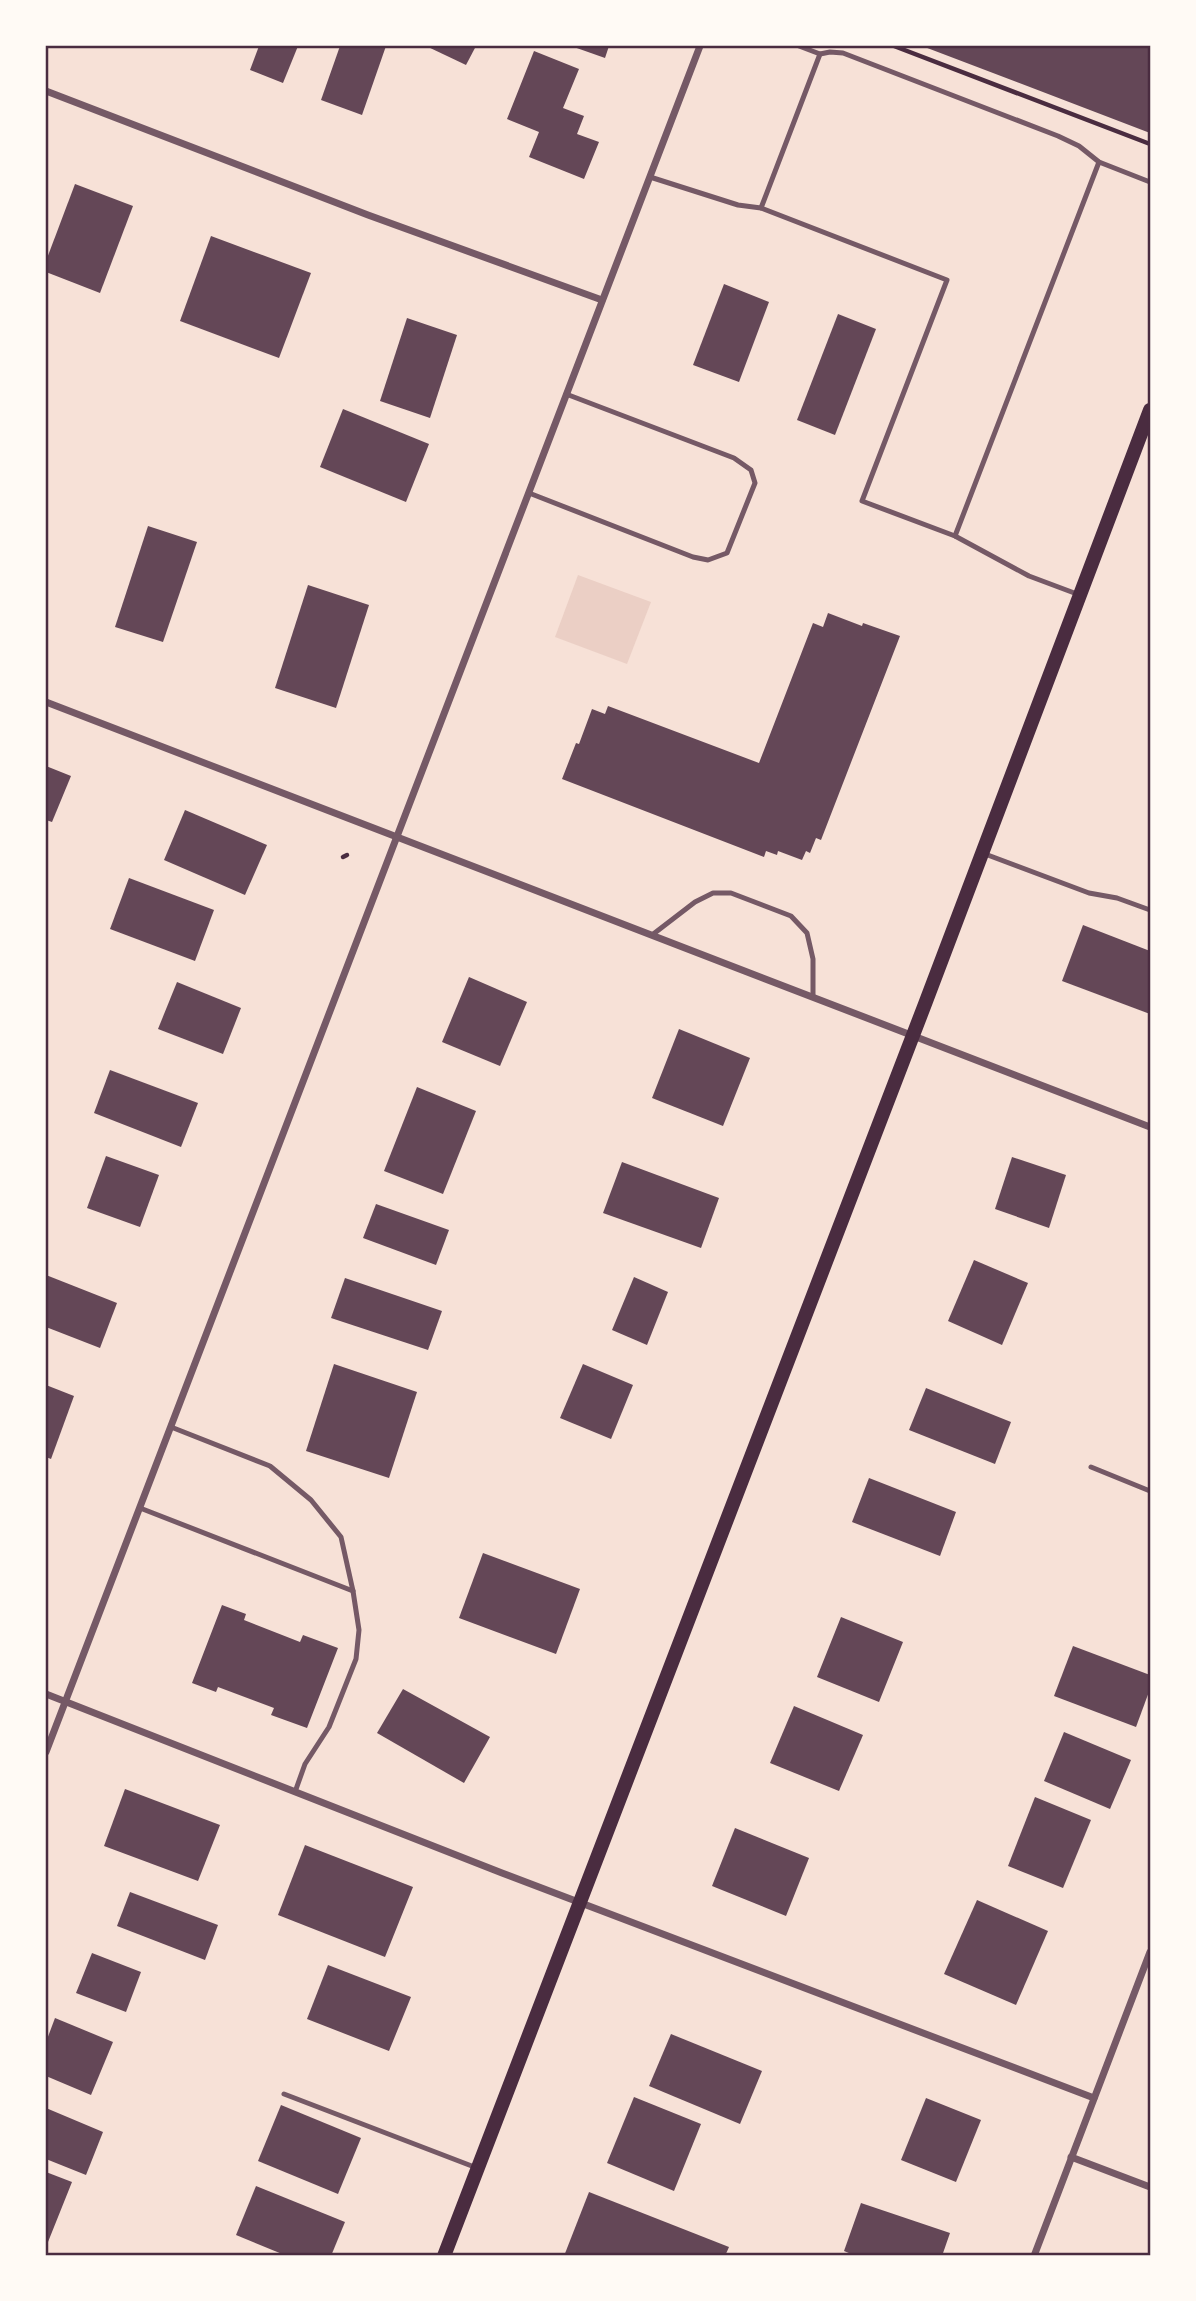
<svg xmlns="http://www.w3.org/2000/svg" width="1196" height="2301" viewBox="0 0 1196 2301" font-family="Karla,sans-serif">
<style>
.green{fill:#ebcfc5}
.building{fill:#644757}
.lines{fill:none;stroke-linecap:round;stroke-linejoin:round}
.path{stroke:#4a2c40;stroke-width:4.5}
.service{stroke:#755966;stroke-width:5}
.minor{stroke:#755966;stroke-width:7}
.secondary{stroke:#4a2c40;stroke-width:14}
.neatline{fill:none;stroke:#4a2c40;stroke-width:2.5}
</style>
<rect width="100%" height="100%" fill="#f7e1d7"/>
<path class="green" d="M 578,575 L 651,602 L 627,664 L 555,637 Z"/>
<g class="building">
<path d="M 259,46 L 298,46 L 283,83 L 250,70 Z"/>
<path d="M 340,46 L 386,46 L 362,115 L 321,100 Z"/>
<path d="M 426,46 L 476,46 L 466,65 Z"/>
<path d="M 571,46 L 609,46 L 605,58 Z"/>
<path d="M 922,46 L 1150,46 L 1150,133 L 1022,84 Z"/>
<path d="M 534,51 L 579,69 L 563,108 L 584,116 L 577,134 L 599,142 L 584,179 L 529,157 L 539,132 L 507,119 Z"/>
<path d="M 75,184 L 133,206 L 100,293 L 46,272 L 46,261 Z"/>
<path d="M 211,236 L 311,273 L 279,358 L 180,321 Z"/>
<path d="M 724,284 L 769,302 L 739,382 L 693,365 Z"/>
<path d="M 838,314 L 876,329 L 835,435 L 797,420 Z"/>
<path d="M 407,318 L 457,335 L 430,418 L 380,401 Z"/>
<path d="M 343,409 L 429,444 L 406,502 L 320,467 Z"/>
<path d="M 148,526 L 197,542 L 163,642 L 115,627 Z"/>
<path d="M 308,585 L 369,605 L 336,708 L 275,688 Z"/>
<path d="M 828,613 L 862,626 L 863,623 L 900,636 L 821,840 L 816,838 L 810,853 L 806,851 L 802,860 L 778,851 L 777,855 L 766,851 L 764,857 L 562,779 L 576,743 L 579,744 L 592,709 L 605,714 L 608,706 L 759,763 L 813,623 L 823,627 Z"/>
<path d="M 46,766 L 71,776 L 52,822 L 46,820 Z"/>
<path d="M 185,810 L 267,845 L 245,895 L 164,860 Z"/>
<path d="M 129,878 L 214,910 L 195,961 L 110,929 Z"/>
<path d="M 1083,925 L 1150,951 L 1150,1014 L 1062,981 Z"/>
<path d="M 469,977 L 527,1002 L 500,1066 L 442,1042 Z"/>
<path d="M 177,982 L 241,1008 L 223,1054 L 158,1029 Z"/>
<path d="M 679,1029 L 750,1058 L 723,1126 L 652,1098 Z"/>
<path d="M 110,1070 L 198,1103 L 181,1147 L 94,1113 Z"/>
<path d="M 417,1087 L 476,1111 L 443,1194 L 384,1171 Z"/>
<path d="M 106,1156 L 159,1175 L 140,1227 L 87,1208 Z"/>
<path d="M 1012,1157 L 1066,1175 L 1049,1228 L 995,1209 Z"/>
<path d="M 622,1162 L 719,1198 L 701,1248 L 603,1213 Z"/>
<path d="M 376,1204 L 449,1230 L 436,1265 L 363,1238 Z"/>
<path d="M 974,1260 L 1028,1283 L 1002,1345 L 948,1321 Z"/>
<path d="M 46,1275 L 117,1303 L 100,1348 L 46,1327 Z"/>
<path d="M 634,1277 L 668,1292 L 647,1345 L 612,1330 Z"/>
<path d="M 345,1278 L 442,1311 L 428,1350 L 331,1318 Z"/>
<path d="M 334,1364 L 417,1392 L 389,1478 L 306,1451 Z"/>
<path d="M 583,1364 L 633,1385 L 611,1439 L 560,1418 Z"/>
<path d="M 46,1385 L 74,1396 L 51,1459 L 46,1457 Z"/>
<path d="M 926,1388 L 1011,1422 L 995,1464 L 909,1430 Z"/>
<path d="M 869,1478 L 956,1512 L 940,1556 L 852,1522 Z"/>
<path d="M 483,1553 L 580,1589 L 556,1654 L 459,1618 Z"/>
<path d="M 222,1605 L 246,1614 L 244,1620 L 300,1642 L 303,1635 L 338,1648 L 307,1728 L 271,1715 L 274,1708 L 218,1687 L 216,1692 L 192,1683 Z"/>
<path d="M 841,1617 L 903,1642 L 879,1702 L 817,1677 Z"/>
<path d="M 1073,1646 L 1150,1675 L 1150,1689 L 1136,1727 L 1054,1696 Z"/>
<path d="M 403,1689 L 490,1737 L 464,1783 L 377,1733 Z"/>
<path d="M 794,1706 L 863,1735 L 839,1791 L 770,1763 Z"/>
<path d="M 1064,1732 L 1131,1760 L 1110,1809 L 1044,1781 Z"/>
<path d="M 125,1789 L 220,1825 L 198,1881 L 104,1846 Z"/>
<path d="M 1035,1797 L 1091,1820 L 1063,1888 L 1008,1866 Z"/>
<path d="M 735,1828 L 809,1858 L 786,1916 L 712,1886 Z"/>
<path d="M 305,1845 L 413,1887 L 385,1957 L 278,1915 Z"/>
<path d="M 130,1892 L 218,1925 L 205,1960 L 117,1926 Z"/>
<path d="M 977,1900 L 1048,1931 L 1016,2005 L 944,1974 Z"/>
<path d="M 92,1953 L 141,1972 L 126,2012 L 76,1993 Z"/>
<path d="M 328,1965 L 411,1997 L 389,2051 L 307,2019 Z"/>
<path d="M 55,2018 L 113,2042 L 91,2095 L 46,2076 L 46,2042 Z"/>
<path d="M 671,2034 L 762,2071 L 740,2124 L 649,2086 Z"/>
<path d="M 634,2097 L 701,2124 L 674,2191 L 607,2163 Z"/>
<path d="M 926,2098 L 981,2120 L 956,2182 L 901,2160 Z"/>
<path d="M 281,2105 L 361,2138 L 338,2194 L 258,2161 Z"/>
<path d="M 46,2108 L 103,2132 L 86,2175 L 46,2159 Z"/>
<path d="M 46,2172 L 72,2182 L 46,2247 Z"/>
<path d="M 256,2186 L 345,2222 L 331,2256 L 287,2256 L 236,2235 Z"/>
<path d="M 589,2192 L 729,2247 L 725,2256 L 564,2256 Z"/>
<path d="M 861,2203 L 950,2233 L 942,2256 L 856,2256 L 844,2251 Z"/>
</g>
<g class="lines">
<g class="path">
<path d="M 894,46 L 1150,144"/>
<path d="M 343,857 L 347,855"/>
</g>
<g class="service">
<path d="M 799,46 L 820,54"/>
<path d="M 650,177 L 738,205 L 761,208"/>
<path d="M 529,493 L 693,557 L 708,560 L 727,553 L 755,483 L 751,470 L 734,458 L 566,394"/>
<path d="M 955,536 L 1099,162"/>
<path d="M 1077,594 L 1029,576 L 955,536 L 862,501 L 947,280 L 761,208 L 820,54 L 830,52 L 843,53 L 1058,136 L 1079,146 L 1099,162 L 1150,182"/>
<path d="M 985,854 L 1089,893 L 1117,898 L 1150,910"/>
<path d="M 652,935 L 695,902 L 713,893 L 731,893 L 791,916 L 807,933 L 813,959 L 813,997"/>
<path d="M 171,1427 L 270,1466 L 311,1500 L 341,1537 L 353,1591 L 359,1630 L 356,1659 L 329,1727 L 305,1764 L 295,1792"/>
<path d="M 1091,1467 L 1150,1491"/>
<path d="M 140,1508 L 353,1591"/>
<path d="M 284,2094 L 477,2168"/>
</g>
<g class="minor">
<path d="M 46,91 L 368,215 L 602,300"/>
<path d="M 46,702 L 1150,1127"/>
<path d="M 46,1694 L 502,1873 L 1094,2098"/>
<path d="M 46,1752 L 700,46"/>
<path d="M 1071,2157 L 1150,2187"/>
<path d="M 1034,2256 L 1150,1952"/>
</g>
<path class="secondary" d="M 444,2256 L 925,1004 L 1150,410"/>
</g>
<rect width="1196" height="2301" fill="none" stroke="#fffaf5" stroke-width="94"/>
<rect x="47" y="47" width="1102" height="2207" class="neatline"/>
</svg>
